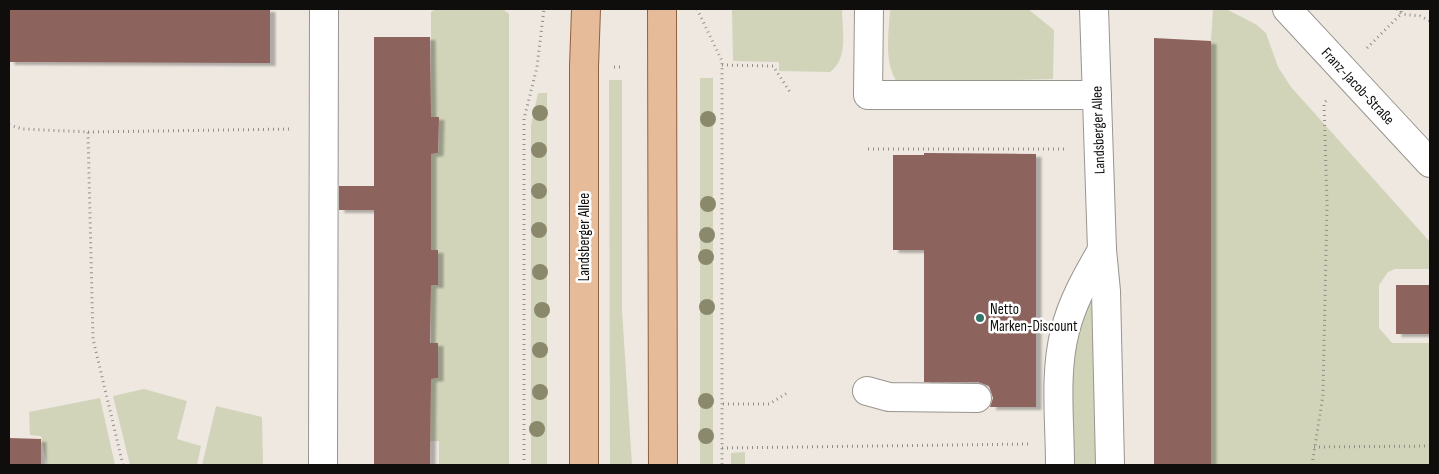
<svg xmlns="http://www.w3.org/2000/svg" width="1439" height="474" viewBox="0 0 1439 474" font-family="'Sofia Sans Condensed',sans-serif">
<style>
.green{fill:#d1d4b9}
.building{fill:#8c635d;filter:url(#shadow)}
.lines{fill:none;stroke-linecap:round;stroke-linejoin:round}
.minor-casing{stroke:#99948e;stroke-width:30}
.major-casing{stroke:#90613d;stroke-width:30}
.path{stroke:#918d88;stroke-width:3;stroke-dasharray:1 4;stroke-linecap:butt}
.minor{stroke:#fff;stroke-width:28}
.major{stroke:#e6bb9a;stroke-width:28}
.tree{fill:#8a896b}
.poi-dot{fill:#32766a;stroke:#fff;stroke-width:2}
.labels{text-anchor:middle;stroke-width:5;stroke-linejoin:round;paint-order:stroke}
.street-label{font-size:15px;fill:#100e0c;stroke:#fff}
.poi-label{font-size:15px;fill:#100e0c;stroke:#fff;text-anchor:start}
</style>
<defs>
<filter id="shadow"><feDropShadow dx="5.5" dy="3" stdDeviation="1" flood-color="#0004"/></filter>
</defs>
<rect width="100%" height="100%" fill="#eee8e1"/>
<g class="green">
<path d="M 436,9 L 503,9 L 509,14 L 509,465 L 439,465 L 439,441 L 430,441 L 431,379 L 438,378 L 438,343 L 431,343 L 431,285 L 438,285 L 438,250 L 431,250 L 431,154 L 438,153 L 439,117 L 431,117 L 431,12 Z"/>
<path d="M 732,9 L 842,9 C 842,30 849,58 830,72 L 779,71 L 779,62 L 733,61 Z"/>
<path d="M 890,9 L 1028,9 L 1054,30 L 1053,79 L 898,83 C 883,64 889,32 890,9 Z"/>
<path d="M 1213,9 L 1226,9 L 1257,25 L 1266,33 L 1278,67 L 1291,87 L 1430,242 L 1430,269 L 1395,269 L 1388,272 L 1379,285 L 1379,328 L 1392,343 L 1430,343 L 1430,465 L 1211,465 L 1211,41 Z"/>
<rect x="700" y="78" width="13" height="387"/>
<path d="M 609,80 L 622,80 L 622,310 L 632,465 L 610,465 Z"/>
<path d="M 538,93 L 547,93 L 547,465 L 531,465 L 531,125 Z"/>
<path d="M 1091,302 L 1098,320 L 1099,465 L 1070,465 L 1070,343 L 1077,317 Z"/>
<path d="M 144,389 L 187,401 L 177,439 L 201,446 L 197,465 L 130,465 L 113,396 Z"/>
<path d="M 100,398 L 115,465 L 47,465 L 41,436 L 30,435 L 29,412 Z"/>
<path d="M 216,406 L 262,417 L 263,465 L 202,465 Z"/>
<path d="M 745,452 L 745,465 L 731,465 L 731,453 Z"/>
</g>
<g class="building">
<path d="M 9,9 L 270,9 L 270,63 L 9,62 Z"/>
<path d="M 374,37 L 430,37 L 431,117 L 439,117 L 438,153 L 431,154 L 431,250 L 438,250 L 438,285 L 431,285 L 430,343 L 438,343 L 438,378 L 431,379 L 430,465 L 374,465 L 374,210 L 339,210 L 339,186 L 374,186 Z"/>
<path d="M 1154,38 L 1211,41 L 1211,465 L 1154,465 Z"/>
<path d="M 924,153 L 1036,154 L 1036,407 L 990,407 L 993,398 L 989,386 L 978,382 L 924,382 L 924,250 L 893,250 L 893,155 L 924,155 Z"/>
<rect x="1396" y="285" width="34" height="49"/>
<path d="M 9,438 L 41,439 L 41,465 L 9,465 Z"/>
</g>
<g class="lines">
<defs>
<g id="minor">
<path d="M 869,9 L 868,95 L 1097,95"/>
<path d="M 1094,9 L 1102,250 L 1106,291 L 1110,465"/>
<path d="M 1287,9 L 1430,163"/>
<path d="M 867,391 L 889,397 L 977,398"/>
<path d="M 323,465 L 324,9"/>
<path d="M 1060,465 C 1060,422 1054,373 1065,331 C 1072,302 1087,276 1102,250"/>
</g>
<g id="major">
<path d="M 662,9 L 663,465"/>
<path d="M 584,465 L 584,67 L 586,9"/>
</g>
</defs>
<use href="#minor" class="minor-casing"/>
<use href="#major" class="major-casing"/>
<g class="path">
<path d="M 697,9 L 722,61 L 722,465"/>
<path d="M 1397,9 L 1401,14 L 1420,16 L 1430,21"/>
<path d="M 1367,48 L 1401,14 L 1401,9"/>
<path d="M 722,65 L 773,66 L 790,92"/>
<path d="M 614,67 L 622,67"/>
<path d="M 9,125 L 23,129 L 88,132 L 93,339 L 123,465"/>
<path d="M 88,132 L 292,129"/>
<path d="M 868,149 L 1068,149"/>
<path d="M 723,404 L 769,404 L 789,392"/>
<path d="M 1314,447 L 1430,446"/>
<path d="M 722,448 L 1028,444"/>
<path d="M 524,465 L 524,119 L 537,67 L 544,9"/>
<path d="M 1312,465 L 1323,395 L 1327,205 L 1324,103 L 1328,99"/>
</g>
<use href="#minor" class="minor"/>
<use href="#major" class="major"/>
</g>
<g class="tree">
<circle cx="540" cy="113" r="8"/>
<circle cx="708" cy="119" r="8"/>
<circle cx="539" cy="150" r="8"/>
<circle cx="539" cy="191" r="8"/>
<circle cx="708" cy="204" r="8"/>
<circle cx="539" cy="230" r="8"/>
<circle cx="707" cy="235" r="8"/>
<circle cx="706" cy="257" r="8"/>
<circle cx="540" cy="272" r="8"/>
<circle cx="707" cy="307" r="8"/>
<circle cx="542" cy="310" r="8"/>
<circle cx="540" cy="350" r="8"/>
<circle cx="540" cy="392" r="8"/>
<circle cx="706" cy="401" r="8"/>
<circle cx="537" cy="429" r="8"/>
<circle cx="706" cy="436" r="8"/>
</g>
<circle class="poi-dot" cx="980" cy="318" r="5"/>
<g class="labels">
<g class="street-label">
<text transform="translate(1358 86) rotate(47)" y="5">Franz-Jacob-Straße</text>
<text transform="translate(1098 130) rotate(-92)" y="5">Landsberger Allee</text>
<text transform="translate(584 237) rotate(-90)" y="5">Landsberger Allee</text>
</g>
<g class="poi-label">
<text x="990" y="314">Netto<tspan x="990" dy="17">Marken-Discount</tspan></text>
</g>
</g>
<rect width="1439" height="474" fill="none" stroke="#100e0c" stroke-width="20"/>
</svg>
